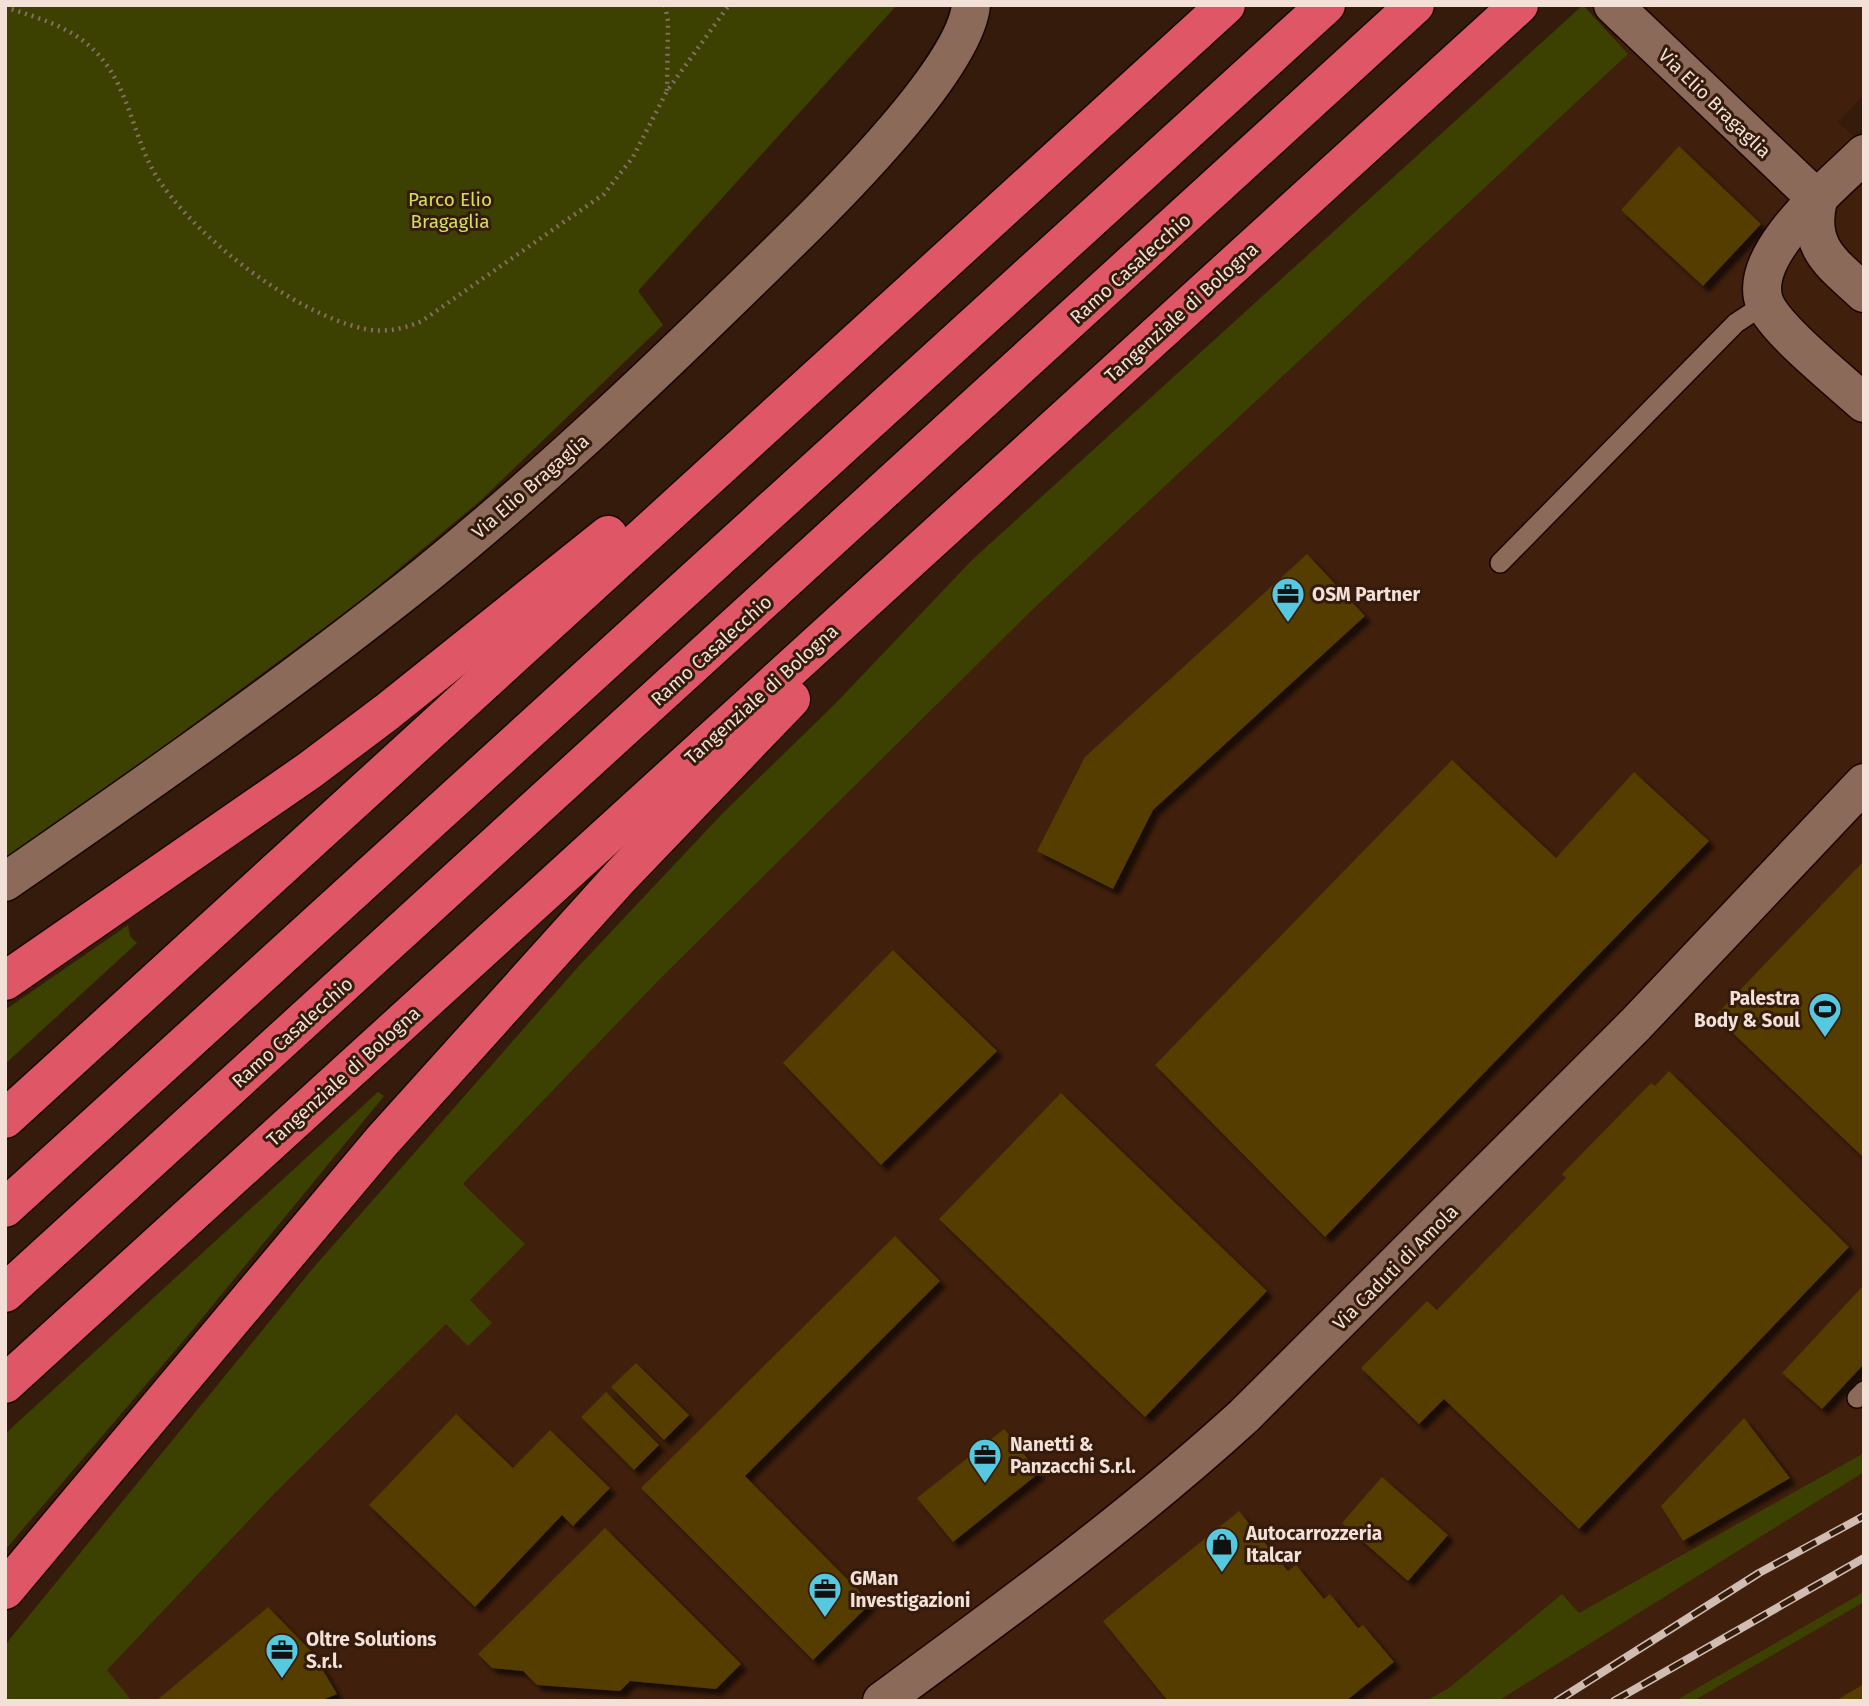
<svg xmlns="http://www.w3.org/2000/svg" width="1869" height="1706" viewBox="0 0 1869 1706" font-family="'Fira Sans',sans-serif">
<style>
.built{fill:#401f0c}
.green{fill:#3c4102}
.building{fill:#543c05;filter:url(#shadow)}
.lines{fill:none;stroke-linecap:round;stroke-linejoin:round}
.lane-casing{stroke:#1b0500;stroke-width:22}
.street-casing{stroke:#1b0500;stroke-width:41}
.highway-casing{stroke:#1b0500;stroke-width:41}
.path{stroke:#856e61;stroke-width:4.5;stroke-dasharray:2 5;stroke-linecap:butt}
.lane{stroke:#8b6a59;stroke-width:19}
.street{stroke:#8b6a59;stroke-width:38}
.highway{stroke:#df5666;stroke-width:38}
.rail-casing{stroke:#d0bcb1;stroke-width:8}
.rail{stroke:#351b0c;stroke-width:5;stroke-dasharray:16;stroke-linecap:butt}
.labels{text-anchor:middle;stroke-width:6;stroke-linejoin:round;paint-order:stroke}
.street-label{font-size:19px;fill:#f3e0d6;stroke:#351b0c}
.park-label{font-size:19px;fill:#d2df5e;stroke:#351b0c}
.poi-label{font-size:19px;font-weight:bold;fill:#f3e0d6;stroke:#351b0c;text-anchor:start}
</style>
<defs>
<filter id="shadow"><feDropShadow dx="6" dy="6" stdDeviation="2" flood-color="#0009"/></filter>
</defs>
<rect width="100%" height="100%" fill="#351b0c"/>
<path class="built" d="M 1652,5 L 1864,5 L 1864,95 L 1838,122 L 1864,145 L 1864,1701 L 132,1701 L 106,1671 L 278,1491 L 399,1252 L 656,983 L 1030,612 L 1628,54 L 1615,40 Z"/>
<g class="green">
<path d="M 5,5 L 897,5 L 638,291 L 663,325 L 479,502 L 359,602 L 5,863 Z"/>
<path d="M 1583,5 L 1628,54 L 1030,612 L 656,983 L 463,1184 L 525,1244 L 470,1300 L 492,1323 L 468,1346 L 446,1324 L 278,1490 L 107,1670 L 132,1701 L 5,1701 L 5,1645 L 314,1267 L 578,967 L 722,814 L 836,703 L 972,560 Z"/>
<path d="M 128,925 L 130,936 L 137,943 L 5,1064 L 5,1010 Z"/>
<path d="M 378,1092 L 384,1096 L 190,1333 L 5,1550 L 5,1434 Z"/>
<path d="M 1864,1453 L 1864,1472 L 1498,1701 L 1426,1701 L 1449,1688 L 1562,1594 L 1579,1613 Z"/>
<path d="M 1864,1592 L 1864,1602 L 1693,1701 L 1675,1701 Z"/>
</g>
<g class="building">
<path d="M 1679,146 L 1761,224 L 1703,286 L 1621,210 Z"/>
<path d="M 1307,554 L 1365,616 L 1153,810 L 1113,889 L 1037,851 L 1085,757 Z"/>
<path d="M 1452,760 L 1556,858 L 1634,772 L 1709,841 L 1325,1237 L 1155,1065 Z"/>
<path d="M 1862,863 L 1864,865 L 1864,1158 L 1715,1016 Z"/>
<path d="M 893,950 L 997,1051 L 881,1165 L 783,1063 Z"/>
<path d="M 1669,1071 L 1849,1247 L 1579,1529 L 1444,1399 L 1419,1424 L 1361,1368 L 1427,1301 L 1437,1310 L 1566,1178 L 1562,1174 L 1651,1083 L 1655,1086 Z"/>
<path d="M 1061,1093 L 1267,1291 L 1145,1417 L 939,1219 Z"/>
<path d="M 895,1236 L 940,1281 L 745,1476 L 871,1603 L 813,1660 L 641,1488 Z"/>
<path d="M 1864,1285 L 1864,1364 L 1822,1409 L 1782,1373 Z"/>
<path d="M 636,1363 L 689,1415 L 664,1440 L 611,1387 Z"/>
<path d="M 606,1392 L 659,1445 L 634,1470 L 581,1417 Z"/>
<path d="M 456,1414 L 513,1468 L 550,1430 L 610,1488 L 573,1526 L 562,1515 L 475,1607 L 369,1505 Z"/>
<path d="M 1744,1418 L 1790,1478 L 1683,1541 L 1661,1506 Z"/>
<path d="M 1004,1429 L 1039,1473 L 953,1542 L 917,1498 Z"/>
<path d="M 1382,1477 L 1448,1535 L 1408,1581 L 1342,1523 Z"/>
<path d="M 1239,1511 L 1288,1571 L 1296,1565 L 1324,1599 L 1330,1594 L 1358,1628 L 1363,1625 L 1394,1662 L 1346,1701 L 1168,1701 L 1103,1621 Z"/>
<path d="M 605,1528 L 741,1664 L 716,1689 L 630,1681 L 620,1691 L 537,1685 L 523,1671 L 492,1668 L 478,1654 Z"/>
<path d="M 268,1607 L 312,1652 L 337,1694 L 320,1701 L 156,1701 Z"/>
<path d="M 1864,1684 L 1864,1701 L 1835,1701 Z"/>
</g>
<g class="lines">
<defs>
<g id="lane">
<path d="M 1500,563 L 1736,323 L 1765,304"/>
<path d="M 1857,1398 L 1864,1391"/>
</g>
<g id="street">
<path d="M 1613,5 L 1818,200"/>
<path d="M 1864,154 C 1833,185 1745,255 1765,304 C 1777,331 1840,381 1864,403"/>
<path d="M 1818,200 C 1806,248 1833,264 1864,293"/>
<path d="M 5,882 C 148,783 291,683 427,574 C 554,471 671,358 788,243 C 835,197 965,68 971,5"/>
<path d="M 882,1701 C 1006,1610 1131,1519 1244,1416 L 1636,1024 L 1864,783"/>
</g>
<g id="highway">
<path d="M 5,981 L 310,770 L 387,712 L 608,535"/>
<path d="M 5,1119 L 1226,5"/>
<path d="M 5,1208 L 1326,5"/>
<path d="M 5,1293 L 1415,5"/>
<path d="M 5,1384 L 1519,5"/>
<path d="M 5,1590 L 382,1141 L 620,877 L 791,699"/>
</g>
</defs>
<use href="#lane" class="lane-casing"/>
<use href="#street" class="street-casing"/>
<use href="#highway" class="highway-casing"/>
<g class="path">
<path d="M 665,5 L 668,21 L 667,91"/>
<path d="M 5,7 C 41,19 77,28 102,59 C 129,91 134,138 155,174 C 192,235 294,314 365,329 C 385,333 403,329 422,321 L 604,194 L 633,157 L 667,91 L 729,5"/>
</g>
<use href="#lane" class="lane"/>
<use href="#street" class="street"/>
<use href="#highway" class="highway"/>
<defs>
<g id="rail">
<path d="M 1557,1701 L 1759,1573 L 1864,1516"/>
<path d="M 1614,1701 L 1864,1558"/>
</g>
</defs>
<use href="#rail" class="rail-casing"/>
<use href="#rail" class="rail"/>
</g>
<defs>
<symbol id="office-pin" viewBox="-11 -11 22 30"><path d="M0 17L-7.5 6A9.5 9.5 0 1 1 7.5 6Z" fill="#56c9e0" stroke="#351b0c"/><path d="M-6-3h4V-5.5h4V-3h4V5H-6ZM-1-4.5V-3h2v-1.5ZM-6 0V1H6V0Z" fill="#111"/></symbol>
<symbol id="stadium-pin" viewBox="-11 -11 22 30"><path d="M0 17L-7.5 6A9.5 9.5 0 1 1 7.5 6Z" fill="#56c9e0" stroke="#351b0c"/><path d="M0-5a6.5 5 0 1 0 0 10a6.5 5 0 1 0 0-10ZM-3.5-1.8h7v3.6h-7Z" fill="#111"/></symbol>
<symbol id="shop-pin" viewBox="-11 -11 22 30"><path d="M0 17L-7.5 6A9.5 9.5 0 1 1 7.5 6Z" fill="#56c9e0" stroke="#351b0c"/><path d="M-5-2.5h2.3a2.7 3.5 0 0 1 5.4 0H5L5.5 6h-11ZM-1.5-2.5h3a1.5 2.3 0 0 0-3 0Z" fill="#111"/></symbol>
</defs>
<g fill-rule="evenodd">
<use href="#office-pin" x="1269" y="575" width="38" height="52"/>
<use href="#stadium-pin" x="1806" y="990" width="38" height="52"/>
<use href="#office-pin" x="966" y="1436" width="38" height="52"/>
<use href="#shop-pin" x="1203" y="1525" width="38" height="52"/>
<use href="#office-pin" x="806" y="1570" width="38" height="52"/>
<use href="#office-pin" x="263" y="1631" width="38" height="52"/>
</g>
<g class="labels">
<g class="street-label">
<text transform="translate(1715 103) rotate(44)" y="7">Via Elio Bragaglia</text>
<text transform="translate(1130 268) rotate(-42)" y="7">Ramo Casalecchio</text>
<text transform="translate(1181 312) rotate(-42)" y="7">Tangenziale di Bologna</text>
<text transform="translate(530 486) rotate(-41)" y="7">Via Elio Bragaglia</text>
<text transform="translate(711 650) rotate(-42)" y="7">Ramo Casalecchio</text>
<text transform="translate(761 694) rotate(-42)" y="7">Tangenziale di Bologna</text>
<text transform="translate(292 1032) rotate(-42)" y="7">Ramo Casalecchio</text>
<text transform="translate(343 1076) rotate(-42)" y="7">Tangenziale di Bologna</text>
<text transform="translate(1395 1267) rotate(-45)" y="7">Via Caduti di Amola</text>
</g>
<g class="park-label">
<text x="450" y="206">Parco Elio<tspan x="450" dy="22">Bragaglia</tspan></text>
</g>
<g class="poi-label">
<text x="1312" y="601">OSM Partner</text>
<text x="1800" y="1005" text-anchor="end">Palestra<tspan x="1800" dy="22">Body &amp; Soul</tspan></text>
<text x="1010" y="1451">Nanetti &amp;<tspan x="1010" dy="22">Panzacchi S.r.l.</tspan></text>
<text x="1246" y="1540">Autocarrozzeria<tspan x="1246" dy="22">Italcar</tspan></text>
<text x="850" y="1585">GMan<tspan x="850" dy="22">Investigazioni</tspan></text>
<text x="306" y="1646">Oltre Solutions<tspan x="306" dy="22">S.r.l.</tspan></text>
</g>
</g>
<rect width="1869" height="1706" fill="none" stroke="#f3e0d6" stroke-width="14"/>
</svg>
